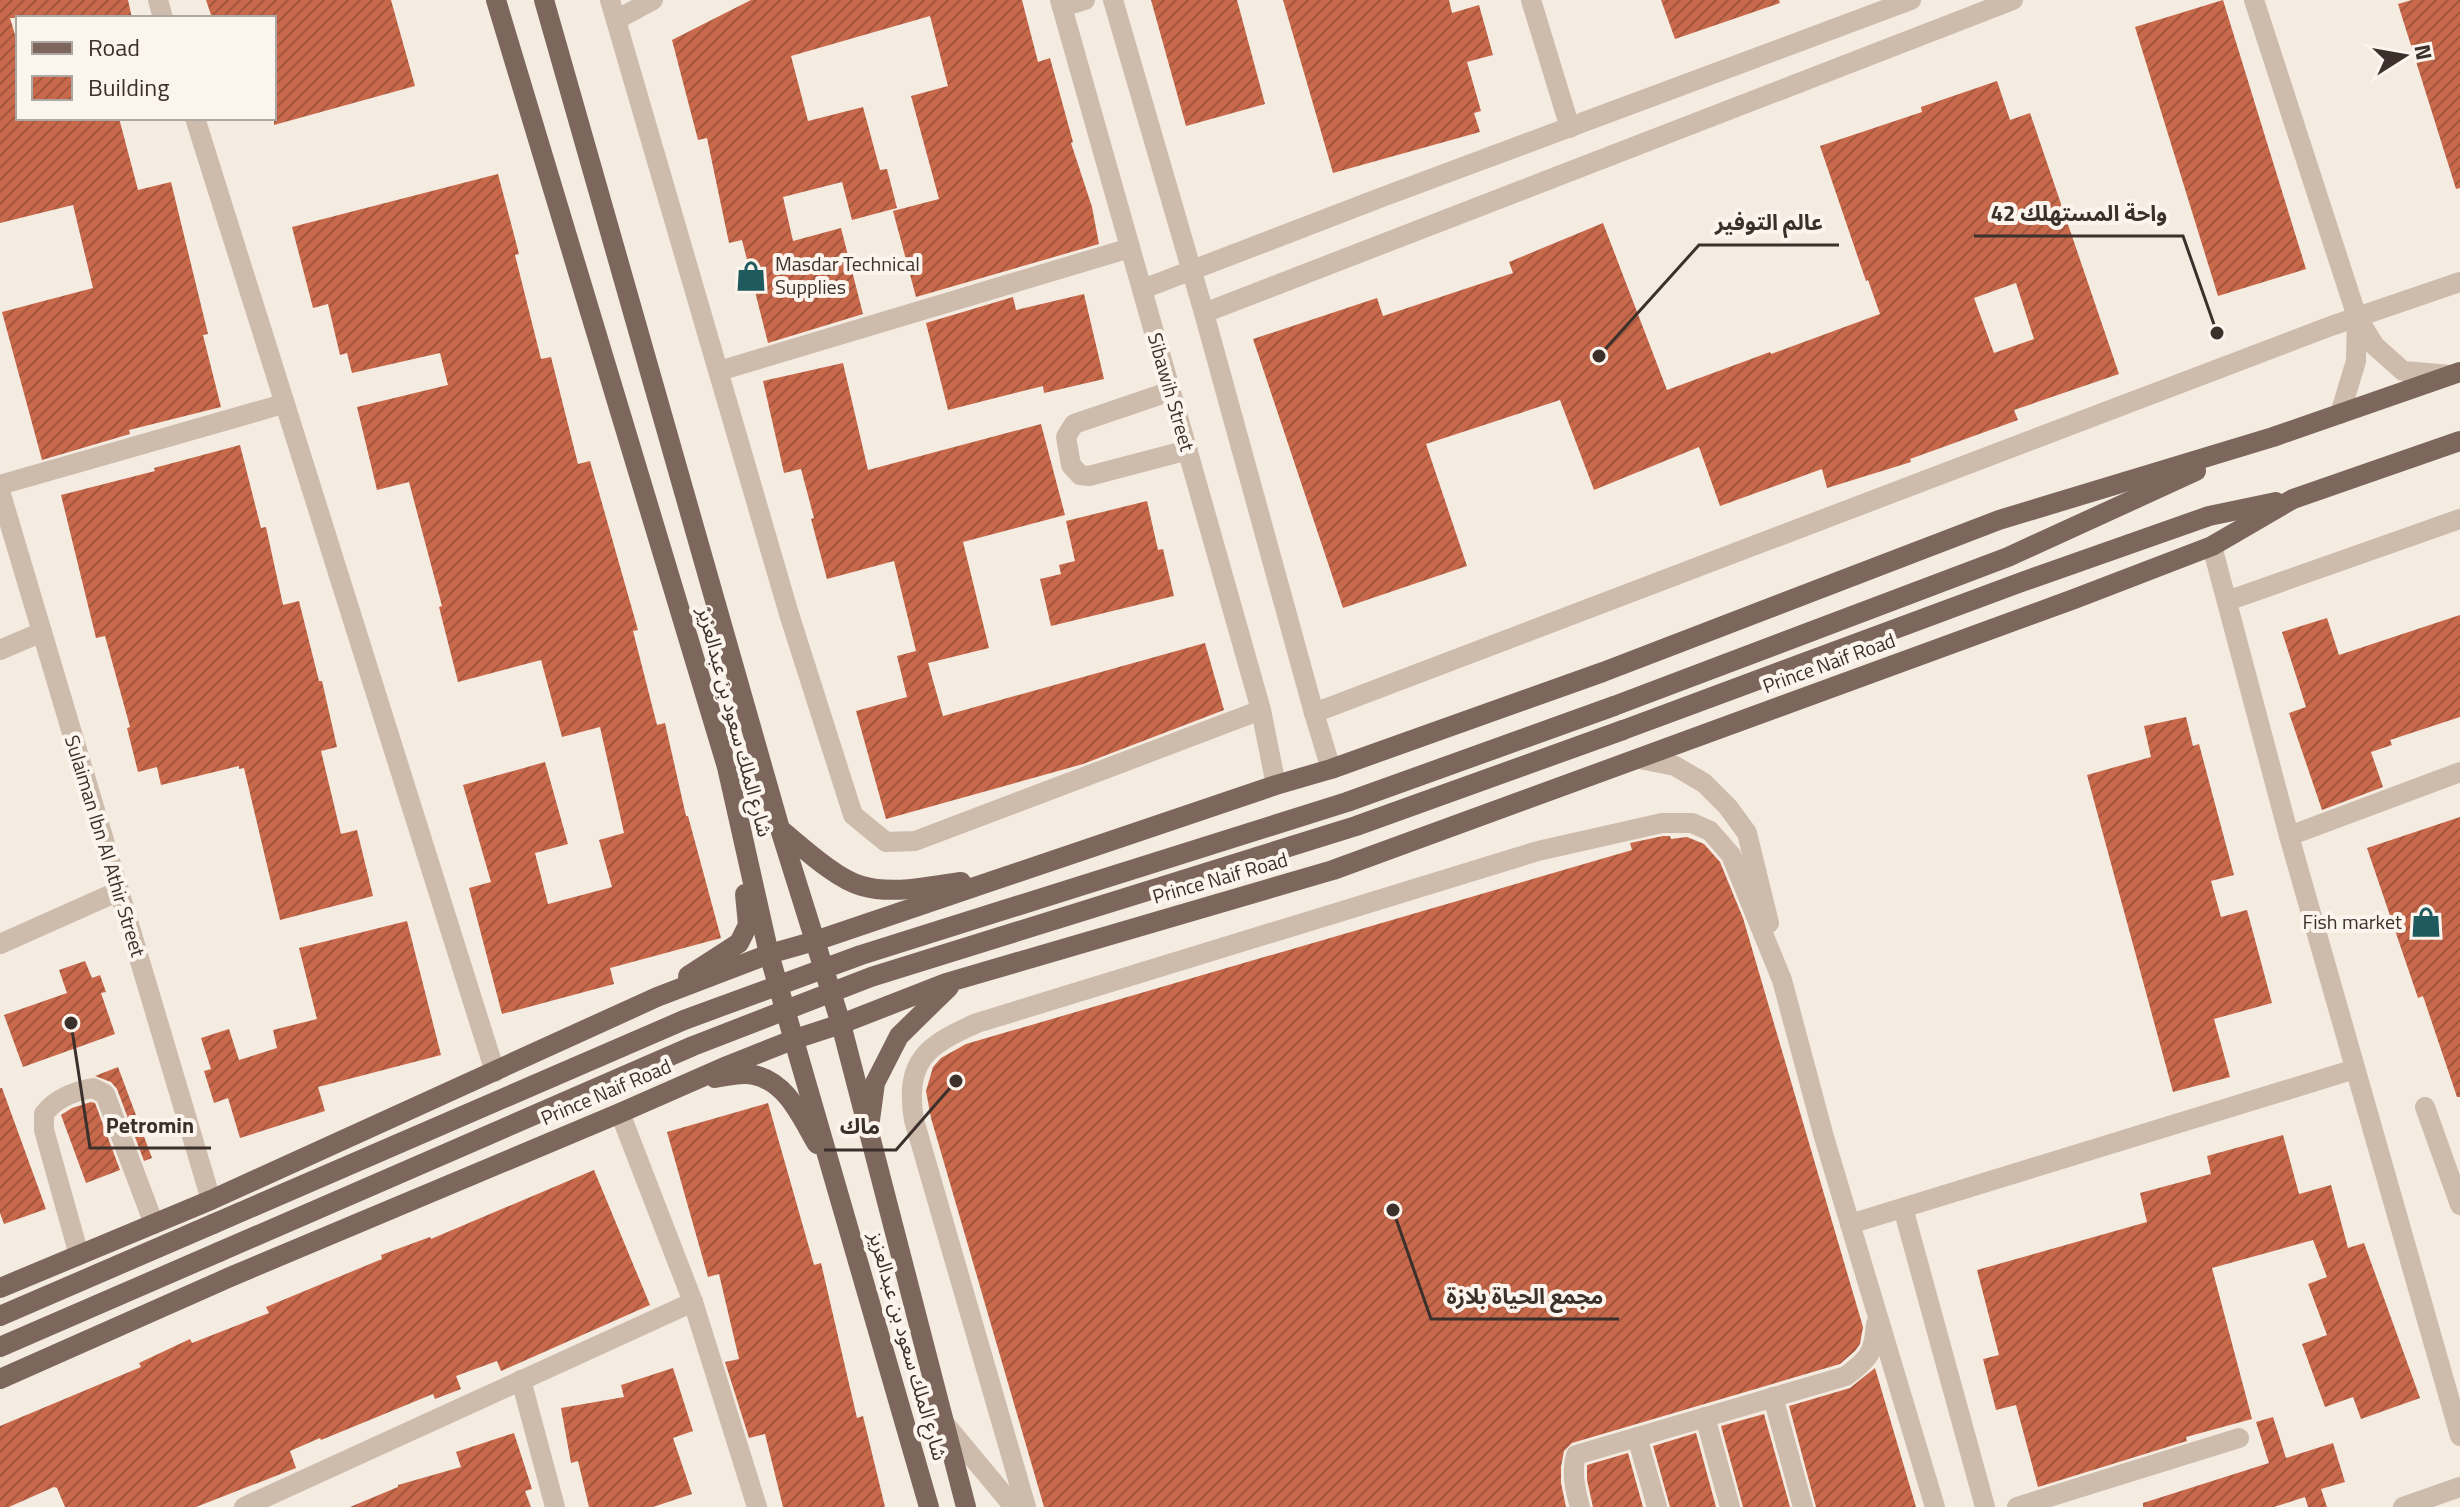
<svg xmlns="http://www.w3.org/2000/svg" width="2460" height="1507" viewBox="0 0 2460 1507" font-family="'Titillium Web','Noto Sans Arabic',sans-serif">
<style>
.building{fill:url(#building-hatch);fill-rule:evenodd}
.lines{fill:none;stroke-linecap:round;stroke-linejoin:round}
.minor{stroke:#cdbbac;stroke-width:20}
.major{stroke:#7d675c;stroke-width:20}
.major-bridge{stroke:#7d675c;stroke-width:20}
.labels{text-anchor:middle;stroke-width:8;stroke-linejoin:round;paint-order:stroke}
.poi-label{font-size:20px;fill:#3b302b;stroke:#fbf5ee;text-anchor:start}
.street-label{font-size:20px;fill:#3b302b;stroke:#fbf5ee}
.leader{fill:none;stroke:#3b302b;stroke-width:3}
.callout-dot{fill:#3b302b;stroke:#fbf5ee;stroke-width:3}
.callout-label{font-size:22px;text-anchor:middle;font-weight:bold;fill:#3b302b;stroke:#fbf5ee;stroke-width:8;stroke-linejoin:round;paint-order:stroke}
</style>
<defs>
<pattern id="building-hatch" width="6" height="6" patternUnits="userSpaceOnUse" patternTransform="scale(2)"><rect width="6" height="6" fill="#c8694b"/><path d="M-1 1l2-2M0 6l6-6M5 7l2-2" fill="none" stroke="#a4573f"/></pattern>
</defs>
<rect width="100%" height="100%" fill="#f4ebe1"/>
<g class="building">
<path d="M 0,0 L 128,0 L 132,18 L 10,18 L 18,45 L 18,118 L 119,118 L 138,190 L 171,182 L 208,334 L 203,335 L 221,407 L 129,430 L 130,434 L 42,460 L 2,312 L 93,288 L 73,205 L 0,223 Z"/>
<path d="M 206,0 L 391,0 L 415,86 L 274,125 L 274,18 L 212,18 Z"/>
<path d="M 751,0 L 1022,0 L 1038,62 L 1050,58 L 1073,142 L 1071,143 L 1092,207 L 1099,244 L 916,297 L 893,211 L 939,199 L 911,96 L 948,86 L 930,16 L 791,56 L 808,121 L 863,107 L 880,170 L 887,169 L 897,208 L 852,220 L 842,182 L 783,197 L 793,241 L 841,228 L 863,314 L 768,343 L 742,240 L 729,243 L 707,138 L 698,140 L 672,40 Z"/>
<path d="M 1151,0 L 1237,0 L 1265,104 L 1186,126 Z"/>
<path d="M 1283,0 L 1449,0 L 1452,13 L 1479,5 L 1493,55 L 1467,62 L 1481,111 L 1474,113 L 1480,132 L 1333,173 Z"/>
<path d="M 1661,0 L 1779,0 L 1780,3 L 1675,39 Z"/>
<path d="M 2223,0 L 2306,269 L 2218,296 L 2135,27 Z"/>
<path d="M 2412,0 L 2460,0 L 2460,188 L 2456,189 L 2398,4 Z"/>
<path d="M 1997,81 L 2010,120 L 2030,113 L 2119,374 L 2014,410 L 2018,420 L 1910,459 L 1911,462 L 1827,488 L 1822,469 L 1720,506 L 1699,447 L 1594,490 L 1560,400 L 1426,444 L 1467,566 L 1343,608 L 1253,339 L 1377,298 L 1383,316 L 1513,273 L 1509,262 L 1603,223 L 1667,390 L 1770,352 L 1771,354 L 1880,314 L 1868,280 L 1866,281 L 1820,146 L 1922,112 L 1921,107 ZM 2016,283 L 2034,339 L 1994,353 L 1974,298 Z"/>
<path d="M 498,174 L 519,254 L 515,255 L 541,359 L 551,357 L 578,464 L 590,461 L 638,630 L 633,631 L 657,725 L 665,723 L 686,816 L 688,816 L 721,938 L 610,968 L 614,984 L 502,1014 L 469,888 L 491,882 L 463,785 L 545,762 L 568,844 L 535,853 L 548,904 L 612,887 L 599,840 L 624,833 L 600,727 L 562,737 L 541,660 L 458,682 L 439,607 L 442,606 L 409,482 L 377,490 L 357,407 L 448,385 L 440,353 L 352,373 L 347,353 L 340,355 L 328,304 L 313,308 L 292,227 Z"/>
<path d="M 1084,294 L 1104,379 L 1044,393 L 1043,386 L 948,410 L 926,323 L 1013,297 L 1016,310 Z"/>
<path d="M 843,363 L 868,470 L 1041,424 L 1065,515 L 963,542 L 989,648 L 928,663 L 943,716 L 1205,643 L 1224,710 L 1083,764 L 886,819 L 856,711 L 907,697 L 897,656 L 916,651 L 894,561 L 827,579 L 811,519 L 814,518 L 801,469 L 784,473 L 763,381 Z"/>
<path d="M 240,445 L 261,528 L 266,527 L 283,605 L 299,601 L 319,681 L 322,681 L 337,747 L 321,751 L 341,834 L 357,830 L 373,896 L 280,920 L 244,768 L 239,769 L 239,766 L 161,785 L 157,767 L 138,772 L 127,728 L 130,727 L 105,636 L 96,638 L 61,495 L 155,471 L 154,468 Z"/>
<path d="M 1147,501 L 1158,550 L 1163,549 L 1174,596 L 1051,626 L 1040,579 L 1061,574 L 1059,565 L 1075,561 L 1066,521 Z"/>
<path d="M 2460,615 L 2460,717 L 2390,740 L 2392,745 L 2371,752 L 2383,787 L 2322,810 L 2289,713 L 2306,707 L 2282,632 L 2327,618 L 2339,655 Z"/>
<path d="M 2186,717 L 2193,746 L 2199,744 L 2234,875 L 2211,881 L 2221,917 L 2247,910 L 2272,1003 L 2214,1019 L 2230,1077 L 2173,1092 L 2087,775 L 2151,757 L 2144,726 Z"/>
<path d="M 2460,817 L 2460,1097 L 2457,1097 L 2423,996 L 2418,998 L 2367,848 Z"/>
<path d="M 1663,836 L 1670,836 L 1671,839 L 1687,837 L 1704,844 L 1720,862 L 1743,918 L 1863,1327 L 1860,1344 L 1855,1351 L 1840,1364 L 1572,1443 L 1564,1451 L 1561,1467 L 1561,1483 L 1566,1507 L 1044,1507 L 931,1118 L 926,1091 L 933,1067 L 941,1058 L 966,1044 L 1632,850 L 1630,843 Z"/>
<path d="M 407,921 L 441,1055 L 318,1087 L 325,1111 L 240,1138 L 228,1098 L 214,1103 L 204,1071 L 211,1069 L 201,1038 L 229,1029 L 239,1060 L 277,1048 L 273,1030 L 317,1019 L 299,948 Z"/>
<path d="M 85,961 L 92,978 L 100,975 L 106,992 L 101,993 L 115,1034 L 23,1067 L 4,1015 L 67,993 L 59,970 Z"/>
<path d="M 118,1067 L 152,1158 L 144,1161 L 117,1089 L 111,1082 L 95,1076 Z"/>
<path d="M 0,1088 L 2,1088 L 46,1209 L 4,1224 L 0,1213 Z"/>
<path d="M 91,1102 L 95,1103 L 120,1170 L 86,1183 L 61,1115 L 72,1108 Z"/>
<path d="M 768,1103 L 814,1265 L 821,1263 L 857,1418 L 863,1416 L 885,1507 L 783,1507 L 765,1434 L 749,1438 L 725,1362 L 739,1359 L 719,1274 L 708,1277 L 667,1132 Z"/>
<path d="M 2283,1135 L 2299,1194 L 2331,1185 L 2348,1248 L 2364,1243 L 2420,1398 L 2361,1419 L 2353,1397 L 2325,1407 L 2302,1344 L 2327,1335 L 2308,1284 L 2327,1277 L 2313,1240 L 2212,1268 L 2252,1419 L 2186,1437 L 2187,1441 L 2038,1487 L 2016,1405 L 1996,1410 L 1983,1359 L 1999,1355 L 1977,1270 L 2147,1222 L 2140,1193 L 2211,1174 L 2207,1156 Z"/>
<path d="M 594,1170 L 650,1305 L 501,1371 L 497,1361 L 456,1376 L 461,1389 L 435,1399 L 433,1394 L 321,1440 L 320,1438 L 290,1451 L 296,1468 L 196,1507 L 65,1507 L 57,1488 L 54,1487 L 9,1507 L 0,1507 L 0,1426 L 141,1367 L 139,1363 L 190,1339 L 192,1343 L 269,1313 L 266,1307 L 382,1259 L 381,1255 L 430,1237 L 431,1239 Z"/>
<path d="M 673,1368 L 693,1431 L 673,1438 L 692,1494 L 653,1507 L 589,1507 L 578,1461 L 571,1463 L 561,1408 L 624,1397 L 621,1385 Z"/>
<path d="M 1875,1368 L 1916,1507 L 1816,1507 L 1789,1406 L 1850,1388 Z"/>
<path d="M 1764,1414 L 1790,1507 L 1743,1507 L 1721,1426 Z"/>
<path d="M 2273,1417 L 2286,1458 L 2333,1443 L 2345,1482 L 2321,1489 L 2327,1507 L 2308,1507 L 2305,1497 L 2274,1507 L 2143,1507 L 2143,1503 L 2269,1463 L 2256,1422 Z"/>
<path d="M 514,1433 L 532,1489 L 525,1491 L 531,1507 L 350,1507 L 398,1487 L 398,1485 L 461,1467 L 456,1452 Z"/>
<path d="M 1696,1433 L 1716,1507 L 1670,1507 L 1653,1446 Z"/>
<path d="M 1628,1453 L 1643,1507 L 1593,1507 L 1587,1480 L 1587,1465 Z"/>
</g>
<g class="lines">
<g class="minor">
<path d="M 158,0 L 163,18"/>
<path d="M 610,0 L 789,614 L 853,815 L 886,842 L 915,841 L 1261,710"/>
<path d="M 1060,0 L 1261,710 L 1276,785"/>
<path d="M 1113,0 L 1204,313 L 1314,713 L 1331,769"/>
<path d="M 1531,0 L 1570,128"/>
<path d="M 2254,0 L 2357,317"/>
<path d="M 1062,7 L 1085,0"/>
<path d="M 616,20 L 653,0"/>
<path d="M 195,118 L 495,1072"/>
<path d="M 1143,289 L 1385,196 L 1911,0"/>
<path d="M 1204,313 L 2013,0"/>
<path d="M 719,371 L 1130,248"/>
<path d="M 1171,391 L 1074,424 L 1066,437 L 1071,465 L 1080,475 L 1089,476 L 1188,450"/>
<path d="M 2340,414 L 2356,361 L 2357,317 L 2375,346 L 2403,371 L 2451,375"/>
<path d="M 0,485 L 283,404"/>
<path d="M 0,491 L 211,1200"/>
<path d="M 2212,546 L 2289,836 L 2460,1436"/>
<path d="M 2227,601 L 2460,519"/>
<path d="M 0,650 L 42,632"/>
<path d="M 1314,713 L 2331,326 L 2460,282"/>
<path d="M 1640,759 L 1675,766 L 1704,783 L 1728,807 L 1747,833 L 1769,923"/>
<path d="M 2289,836 L 2460,772"/>
<path d="M 0,944 L 119,891"/>
<path d="M 2425,1107 L 2460,1205"/>
<path d="M 620,1113 L 693,1302 L 757,1507"/>
<path d="M 1903,1208 L 1985,1507"/>
<path d="M 1850,1224 L 2355,1069"/>
<path d="M 79,1255 L 44,1130 L 44,1114 C 55,1099 75,1091 93,1088 L 105,1094 L 154,1224"/>
<path d="M 521,1380 L 555,1507"/>
<path d="M 1773,1397 L 1803,1507"/>
<path d="M 1705,1417 L 1730,1507"/>
<path d="M 944,1423 L 1014,1507"/>
<path d="M 1637,1437 L 1657,1507"/>
<path d="M 244,1507 L 693,1302"/>
<path d="M 1026,1507 L 914,1120 C 904,1061 927,1045 977,1023 L 1538,851 L 1662,823 L 1692,823 L 1710,831 L 1731,855 L 1782,980 L 1824,1137 L 1935,1507"/>
<path d="M 1580,1507 C 1575,1490 1571,1472 1576,1455 L 1846,1376 C 1869,1359 1874,1353 1876,1324"/>
<path d="M 2017,1507 L 2239,1438"/>
<path d="M 2403,1507 L 2460,1487"/>
</g>
<g class="major">
<path d="M 496,0 L 727,767 L 769,954 L 929,1507"/>
<path d="M 544,0 L 780,829 L 841,1024 L 966,1507"/>
<path d="M 1614,706 L 2008,557 L 2196,471"/>
<path d="M 1623,730 L 2019,583 L 2209,516 L 2276,502"/>
<path d="M 780,829 C 801,846 836,879 862,886 C 893,895 929,886 961,882"/>
<path d="M 688,976 L 739,943 L 748,925 L 745,894"/>
<path d="M 715,1078 C 727,1076 742,1072 754,1075 C 787,1082 801,1117 817,1144"/>
<path d="M 870,1120 L 875,1083 L 899,1036 L 949,987"/>
<path d="M 0,1288 L 211,1200 L 657,997 L 769,954 L 815,941 L 1276,785 L 1331,769 L 1603,672 L 1999,520 L 2273,437 L 2460,372"/>
<path d="M 0,1316 L 213,1224"/>
<path d="M 0,1347 L 219,1252"/>
<path d="M 0,1379 L 230,1277 L 620,1113 L 727,1066 L 795,1039 L 841,1024 L 946,983 L 1333,870 L 2074,599 L 2212,546 L 2293,499 L 2460,441"/>
</g>
<g class="major-bridge">
<path d="M 213,1224 L 684,1020 L 861,955 L 1347,802 L 1614,706"/>
<path d="M 219,1252 L 693,1046 L 871,977 L 1356,826 L 1623,730"/>
</g>
</g>
<defs>
<symbol id="shop-bare" viewBox="-9 -9 18 18"><path d="M-5-2.5h2.3a2.7 3.5 0 0 1 5.4 0H5L5.5 6h-11ZM-1.5-2.5h3a1.5 2.3 0 0 0-3 0Z" fill="#1f5a5e" stroke="#fbf5ee" stroke-width="2.5" paint-order="stroke"/></symbol>
</defs>
<g fill-rule="evenodd">
<use href="#shop-bare" x="729" y="254" width="44" height="44"/>
<use href="#shop-bare" x="2404" y="900" width="44" height="44"/>
</g>
<g class="labels">
<g class="poi-label">
<text x="775" y="271">Masdar Technical<tspan x="775" dy="23">Supplies</tspan></text>
<text x="2402" y="929" text-anchor="end">Fish market</text>
</g>
<g class="street-label">
<text transform="translate(1171 392) rotate(74)" y="7">Sibawih Street</text>
<text transform="translate(1829 663) rotate(-20)" y="7">Prince Naif Road</text>
<text transform="translate(735 722) rotate(75)" y="7">شارع الملك سعود بن عبدالعزيز</text>
<text transform="translate(105 846) rotate(73)" y="7">Sulaiman Ibn Al Athir Street</text>
<text transform="translate(1220 878) rotate(-16)" y="7">Prince Naif Road</text>
<text transform="translate(606 1092) rotate(-23)" y="7">Prince Naif Road</text>
<text transform="translate(908 1346) rotate(74)" y="7">شارع الملك سعود بن عبدالعزيز</text>
</g>
</g>
<path class="leader" d="M2217 333L2183 236H1974M1599 356L1699 245H1839M71 1023L90 1148H211M956 1081L896 1150H824M1393 1210L1431 1319H1619"/>
<g class="callout-dot">
<circle cx="2217" cy="333" r="8"/>
<circle cx="1599" cy="356" r="8"/>
<circle cx="71" cy="1023" r="8"/>
<circle cx="956" cy="1081" r="8"/>
<circle cx="1393" cy="1210" r="8"/>
</g>
<g class="callout-label">
<text x="2079" y="221">واحة المستهلك 42</text>
<text x="1769" y="230">عالم التوفير</text>
<text x="150" y="1133">Petromin</text>
<text x="860" y="1134">ماك</text>
<text x="1525" y="1304">مجمع الحياة بلازة</text>
</g>
<rect x="16" y="16" width="260" height="104" fill="#fbf5ee" stroke="#aea6a0" stroke-width="2"/>
<rect x="32" y="42" width="40" height="12" fill="#7d675c" stroke="#aea6a0" stroke-width="2"/>
<text x="88" y="56" font-size="24" fill="#3b302b">Road</text>
<rect x="32" y="76" width="40" height="24" fill="url(#building-hatch)" stroke="#aea6a0" stroke-width="2"/>
<text x="88" y="96" font-size="24" fill="#3b302b">Building</text>
<g transform="translate(2404 56) rotate(79)" stroke="#fbf5ee" stroke-width="6" paint-order="stroke">
<path d="M0-6L14 30L0 20L-14 30Z" fill="#3b302b"/>
<text y="-12" font-size="22" font-weight="bold" text-anchor="middle" fill="#3b302b">N</text>
</g>
</svg>
